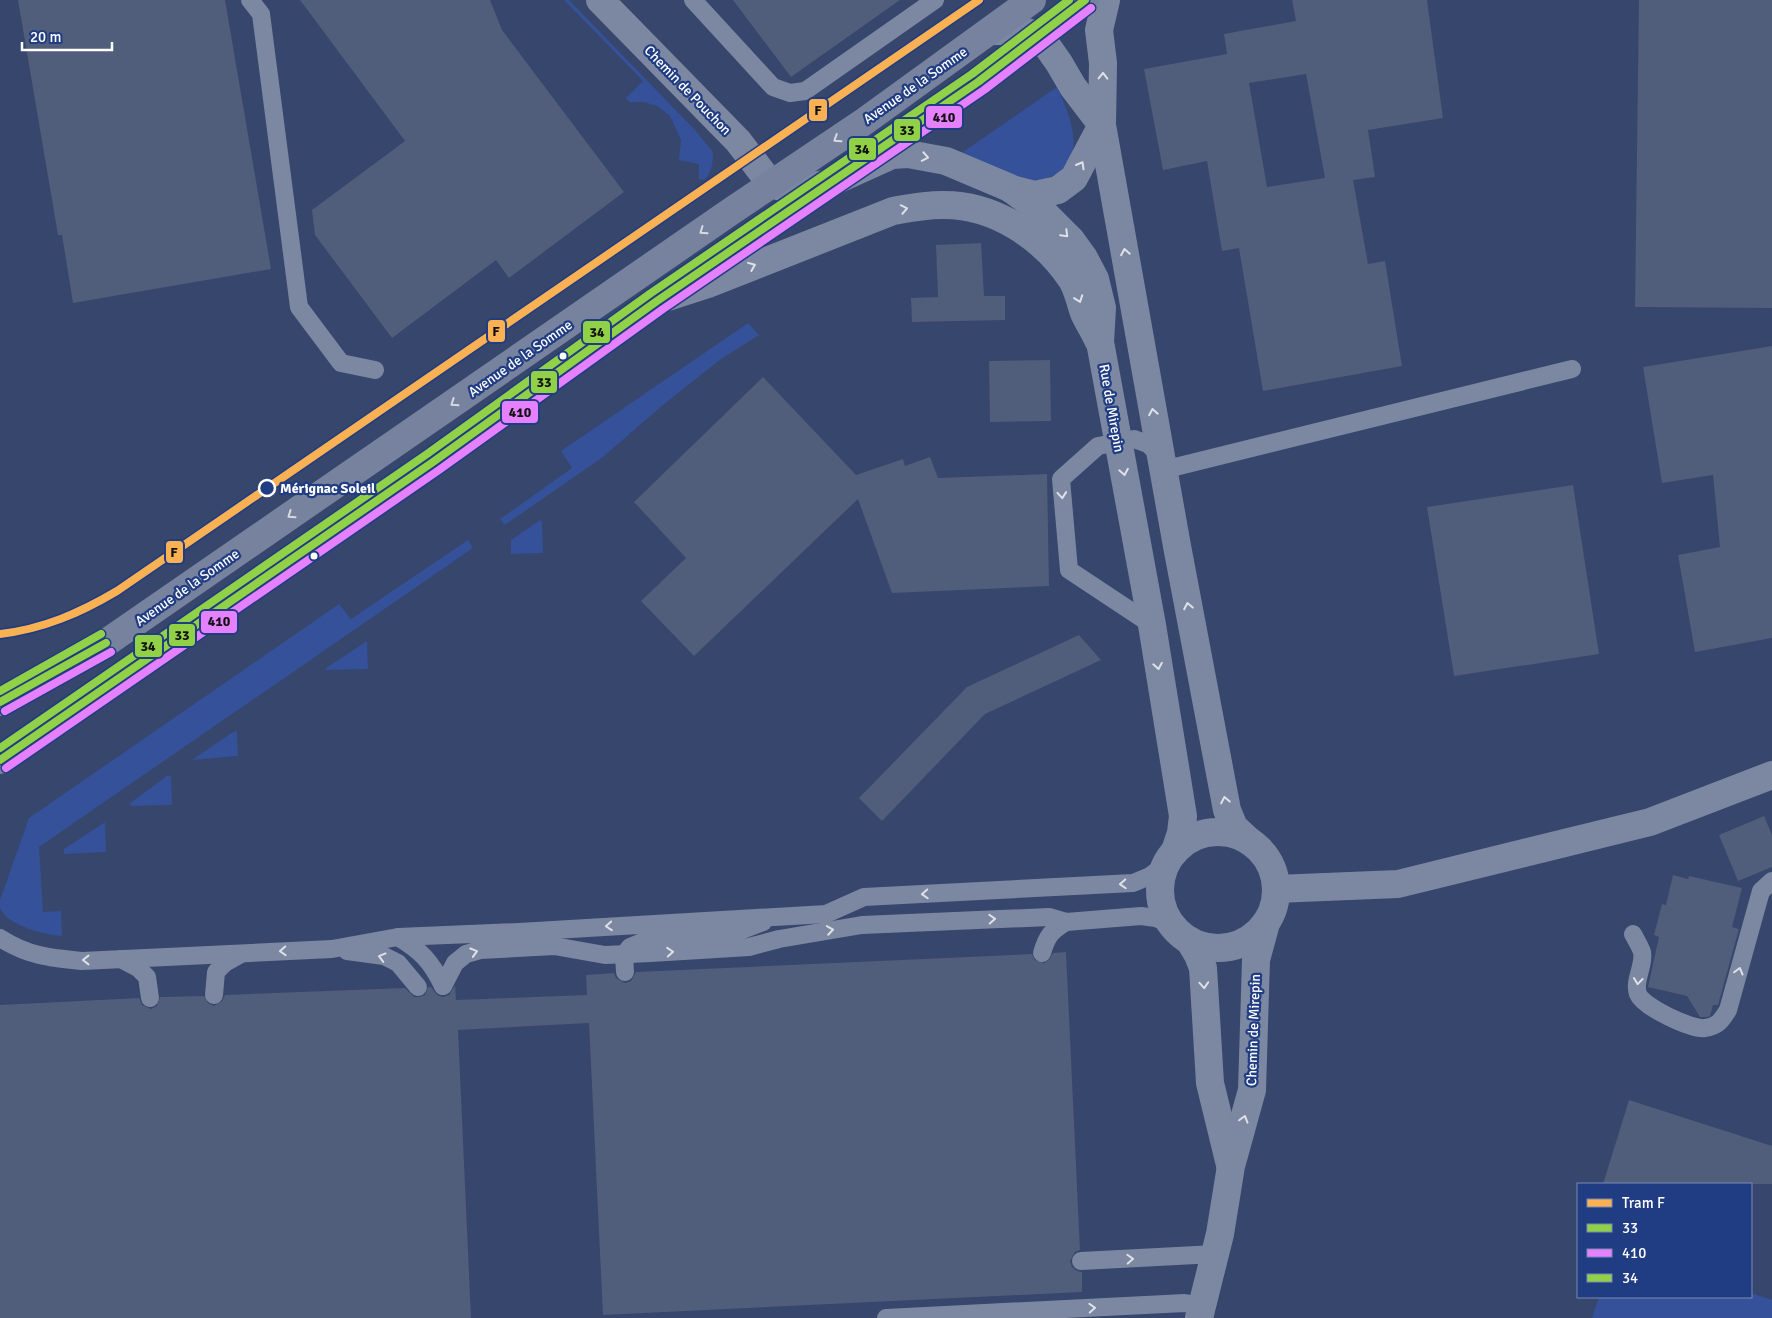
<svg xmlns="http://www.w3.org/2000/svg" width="1772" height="1318" viewBox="0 0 1772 1318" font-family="Signika,sans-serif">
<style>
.green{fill:#345199}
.building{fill:#505d7b;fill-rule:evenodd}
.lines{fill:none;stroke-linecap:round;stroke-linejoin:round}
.lane{stroke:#7c87a2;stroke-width:18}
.street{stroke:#7c87a2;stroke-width:28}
.secondary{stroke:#77829e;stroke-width:28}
.bus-1-casing{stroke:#203c82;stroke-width:11}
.bus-2-casing{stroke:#203c82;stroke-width:11}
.bus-3-casing{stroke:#203c82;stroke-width:11}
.bus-1{stroke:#91d148;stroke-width:8}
.bus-2{stroke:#e580ff;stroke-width:8}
.bus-3{stroke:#91d148;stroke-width:8}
.tram-1-casing{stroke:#203c82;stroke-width:11}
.tram-1{stroke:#fab153;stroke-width:8}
.oneway{stroke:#dee1e8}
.oneway2{stroke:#d6dae2}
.bus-dot{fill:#fff;stroke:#203c82;stroke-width:2}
.stop-dot{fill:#203c82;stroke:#fff;stroke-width:2.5}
.labels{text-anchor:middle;stroke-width:4.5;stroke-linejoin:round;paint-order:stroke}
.street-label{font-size:14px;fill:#fff;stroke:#203c82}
.stop-label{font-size:14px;font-weight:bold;fill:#fff;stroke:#203c82;text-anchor:start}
.line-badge{stroke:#203c82;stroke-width:2}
.pale-badge-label{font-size:14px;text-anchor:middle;font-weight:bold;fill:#111}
</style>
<rect width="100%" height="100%" fill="#36466c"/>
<g class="green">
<path d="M 564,0 L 569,0 L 695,130 L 713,152 C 713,162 712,173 704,180 L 699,179 L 699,164 L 679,160 L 681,140 L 670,116 L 657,106 L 644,102 L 630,102 L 626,98 L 643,81 Z"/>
<path d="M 1057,87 C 1070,115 1090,161 1050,177 C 1042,180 1032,183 1024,181 C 1017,180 1009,175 1003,172 C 988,166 974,160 960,154 Z"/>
<path d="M 748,323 L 759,335 L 721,359 L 663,405 L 603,457 L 505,525 L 500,519 L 572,468 L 561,451 Z"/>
<path d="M 540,520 L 542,522 L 543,553 L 511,554 L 511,540 Z"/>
<path d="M 468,540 L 473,548 L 39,847 L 43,912 L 61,911 L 62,936 C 46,935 7,926 0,908 C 0,907 0,900 0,900 L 29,818 L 339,604 L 351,619 Z"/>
<path d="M 367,641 L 368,669 L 326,670 L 326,668 Z"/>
<path d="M 237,731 L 238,756 L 192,760 L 233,732 Z"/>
<path d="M 167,776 L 171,776 L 172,805 L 131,806 L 130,803 Z"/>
<path d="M 105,822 L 106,852 L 64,854 L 64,849 Z"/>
<path d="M 1751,1293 L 1772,1300 L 1772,1318 L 1592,1318 L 1599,1297 L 1751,1297 Z"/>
</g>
<g class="building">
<path d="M 18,0 L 225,0 L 271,269 L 73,303 L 62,235 L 58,235 Z"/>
<path d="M 300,0 L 490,0 L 502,30 L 624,192 L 509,278 L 496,260 L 392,338 L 315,235 L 312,210 L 405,141 Z"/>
<path d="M 733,0 L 900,0 L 791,77 Z"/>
<path d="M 1292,0 L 1427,0 L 1443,118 L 1368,130 L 1375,177 L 1353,180 L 1368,264 L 1385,261 L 1402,366 L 1263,391 L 1239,248 L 1222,251 L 1207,161 L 1163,170 L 1144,69 L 1227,54 L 1224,34 L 1296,21 ZM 1306,74 L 1325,178 L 1267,187 L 1249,83 Z"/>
<path d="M 1639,0 L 1772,0 L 1772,308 L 1635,307 Z"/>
<path d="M 981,243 L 984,296 L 1005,296 L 1005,320 L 912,322 L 911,298 L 938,297 L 936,245 Z"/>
<path d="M 1772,346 L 1772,638 L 1695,652 L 1678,555 L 1720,547 L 1713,475 L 1662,483 L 1643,367 Z"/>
<path d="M 1050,360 L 1051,421 L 990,422 L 989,361 Z"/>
<path d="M 763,377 L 856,475 L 903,459 L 905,466 L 930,457 L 938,478 L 1047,474 L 1049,586 L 892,593 L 858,499 L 694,656 L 641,601 L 686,558 L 634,502 Z"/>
<path d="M 1573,485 L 1599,654 L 1454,676 L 1427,507 Z"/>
<path d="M 1079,635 L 1101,660 L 985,714 L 882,821 L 859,798 L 967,687 Z"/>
<path d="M 1764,816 L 1772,835 L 1772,867 L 1738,881 L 1719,835 Z"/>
<path d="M 1673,875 L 1688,879 L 1689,876 L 1742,888 L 1732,927 L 1739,929 L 1718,1005 L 1713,1005 L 1710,1016 L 1707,1017 L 1700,1017 L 1687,996 L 1648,987 L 1659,937 L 1654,935 L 1662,904 L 1666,905 Z"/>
<path d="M 1066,952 L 1080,1250 L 1075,1252 L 1070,1261 L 1072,1267 L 1077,1271 L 1082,1272 L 1082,1292 L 603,1315 L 589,1023 L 458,1030 L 471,1318 L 0,1318 L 0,1005 L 139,998 L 142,1005 L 151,1009 L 157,1006 L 160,997 L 204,996 L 208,1003 L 214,1006 L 222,1001 L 225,995 L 405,988 L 414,997 L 419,997 L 425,995 L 428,987 L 431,987 L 437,995 L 443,997 L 449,995 L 455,985 L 456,1000 L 587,995 L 586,975 L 614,973 L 616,978 L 625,983 L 631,981 L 636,972 L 1032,954 L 1035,960 L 1044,963 L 1049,960 L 1053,953 Z"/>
<path d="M 1629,1100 L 1772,1146 L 1772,1184 L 1603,1184 Z"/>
</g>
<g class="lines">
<g class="lane">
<path d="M 250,0 L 261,14 L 299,307 L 341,363 L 375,370"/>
<path d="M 693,0 L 773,87 L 790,93 L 805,91 L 935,0"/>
<path d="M 1163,470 L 1572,369"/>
<path d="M 1152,625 L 1069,570 L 1061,479 L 1098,446 L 1134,439 L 1148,444 L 1161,457"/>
<path d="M 1633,934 C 1636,940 1640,946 1642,952 C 1645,965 1633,981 1638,994 C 1643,1007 1692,1030 1705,1028 C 1717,1027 1722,1020 1728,1010 L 1761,891 L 1772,881"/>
<path d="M 398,937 C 421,951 431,961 443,986"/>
<path d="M 0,938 C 28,956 50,958 82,961 L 332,949 L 398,937 L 519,932 L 826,914 L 864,897 L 1133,883 L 1150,876 L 1166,864"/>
<path d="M 347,951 L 384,956 L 398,963 L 418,987"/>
<path d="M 1042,953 C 1047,936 1051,931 1066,922"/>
<path d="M 121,959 L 138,968 L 147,977 L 150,998"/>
<path d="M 625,972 L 624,955 L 630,947 L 649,939 L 734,933 L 763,922"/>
<path d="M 443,986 L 455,963 L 466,954 L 480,950 L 554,946 L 605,955 L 651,953 L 749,947 L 779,939 L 862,925 L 1049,917 L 1066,922 L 1141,916 L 1156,918 L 1172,925"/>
<path d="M 214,995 L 216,972 L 225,963 L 241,954"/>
<path d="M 1081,1261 L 1215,1254"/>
<path d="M 886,1318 L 1185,1303 L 1202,1306"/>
</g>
<g class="street">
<path d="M 600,0 L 738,141 L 771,184 L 785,188 L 807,187 L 830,183 L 892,155 L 908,154 L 946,161 L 1010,188 L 1047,216 L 1071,240 L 1084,258 L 1095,279 L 1102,308 L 1100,342 L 1152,625 L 1183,816 L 1181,833 L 1175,851"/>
<path d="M 1106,0 L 1099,30 L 1103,63 L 1102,125 L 1177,546 L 1227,810 L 1234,827 L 1249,841"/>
<path d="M 991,31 L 1024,31 L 1040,36 L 1059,63 L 1073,87 L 1102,125"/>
<path d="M 1011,189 L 1035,195 L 1058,190 L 1074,178 L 1102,125"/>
<path d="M 668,297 L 708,284 L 893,211 C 910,208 925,205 942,205 C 995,204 1044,238 1072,280 C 1078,290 1080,302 1084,313 C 1088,322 1094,331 1098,340"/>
<circle cx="1218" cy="890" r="58"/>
<path d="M 1276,889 L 1398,884 L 1650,822 L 1772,775"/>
<path d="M 1189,940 L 1198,955 L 1203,968 L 1210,1083 L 1230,1165"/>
<path d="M 1199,1318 L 1220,1234 L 1231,1166 L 1252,1090 L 1256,960 L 1266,923"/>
</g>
<g class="secondary">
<path d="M 0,702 L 100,647 L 730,212 L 865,121 L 1032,0"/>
<path d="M 0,760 L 433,462 L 657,301 L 978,82 L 1040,36 L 1085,0"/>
</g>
<defs>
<g id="bus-1">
<path d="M 0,702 L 106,643"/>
<path d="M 0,760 L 433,462 L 657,301 L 978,82 L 1085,0"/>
</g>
<g id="bus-2">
<path d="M 5,711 L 111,652"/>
<path d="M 6,768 L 439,470 L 663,309 L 984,90 L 1091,8"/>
</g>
<g id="bus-3">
<path d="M 0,691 L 101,634"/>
<path d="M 0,748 L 427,454 L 651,293 L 972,74 L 1069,0"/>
</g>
</defs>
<use href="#bus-1" class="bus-1-casing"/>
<use href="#bus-2" class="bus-2-casing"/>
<use href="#bus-3" class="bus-3-casing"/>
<use href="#bus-1" class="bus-1"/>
<use href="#bus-2" class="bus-2"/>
<use href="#bus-3" class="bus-3"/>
<defs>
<path id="tram-1" d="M 0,634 C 43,629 80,613 117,591 L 979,0"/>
</defs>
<use href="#tram-1" class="tram-1-casing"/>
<use href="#tram-1" class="tram-1"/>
</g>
<defs><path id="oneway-chevron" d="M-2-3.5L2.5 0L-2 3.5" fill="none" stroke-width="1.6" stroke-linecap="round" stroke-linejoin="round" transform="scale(1.25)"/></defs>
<g class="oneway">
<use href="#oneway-chevron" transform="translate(1103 76) rotate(-89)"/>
<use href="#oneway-chevron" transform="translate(925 157) rotate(11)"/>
<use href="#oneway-chevron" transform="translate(1081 165) rotate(-60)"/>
<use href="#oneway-chevron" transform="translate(904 209) rotate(-11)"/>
<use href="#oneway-chevron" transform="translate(1065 234) rotate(45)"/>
<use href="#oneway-chevron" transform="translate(1125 252) rotate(-100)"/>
<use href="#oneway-chevron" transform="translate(752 266) rotate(-22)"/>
<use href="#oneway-chevron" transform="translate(1079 299) rotate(70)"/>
<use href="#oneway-chevron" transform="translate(1153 412) rotate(-100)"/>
<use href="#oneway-chevron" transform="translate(1124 472) rotate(80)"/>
<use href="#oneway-chevron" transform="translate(1062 495) rotate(85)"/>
<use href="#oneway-chevron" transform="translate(1188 606) rotate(-101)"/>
<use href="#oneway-chevron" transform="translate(1158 666) rotate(80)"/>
<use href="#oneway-chevron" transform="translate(1225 800) rotate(-101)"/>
<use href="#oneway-chevron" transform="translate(1123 884) rotate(177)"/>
<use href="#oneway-chevron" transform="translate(925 894) rotate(177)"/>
<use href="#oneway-chevron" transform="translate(992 919) rotate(-3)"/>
<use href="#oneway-chevron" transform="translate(609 926) rotate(176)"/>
<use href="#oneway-chevron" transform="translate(830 930) rotate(-9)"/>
<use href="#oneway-chevron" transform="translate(283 951) rotate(177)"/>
<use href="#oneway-chevron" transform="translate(474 952) rotate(-17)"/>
<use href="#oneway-chevron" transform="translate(670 952) rotate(-4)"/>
<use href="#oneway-chevron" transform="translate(382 957) rotate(-165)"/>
<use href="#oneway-chevron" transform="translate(86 960) rotate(180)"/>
<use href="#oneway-chevron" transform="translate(1739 971) rotate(-75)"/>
<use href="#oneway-chevron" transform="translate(1638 981) rotate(96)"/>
<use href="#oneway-chevron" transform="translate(1204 985) rotate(86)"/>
<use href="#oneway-chevron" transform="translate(1244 1119) rotate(-74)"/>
<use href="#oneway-chevron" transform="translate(1130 1259) rotate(-3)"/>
<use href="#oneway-chevron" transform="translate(1092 1308) rotate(-3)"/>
</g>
<g class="oneway2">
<use href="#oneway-chevron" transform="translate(837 139) rotate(147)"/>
<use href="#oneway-chevron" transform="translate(703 231) rotate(145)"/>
<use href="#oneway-chevron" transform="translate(454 403) rotate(146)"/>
<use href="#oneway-chevron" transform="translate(291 515) rotate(145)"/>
</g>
<g class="bus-dot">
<circle cx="563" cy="356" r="4.5"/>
<circle cx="314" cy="556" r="4.5"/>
</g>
<circle class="stop-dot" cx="267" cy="488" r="8"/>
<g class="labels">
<g class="street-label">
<text transform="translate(915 85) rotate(-35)" y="5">Avenue de la Somme</text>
<text transform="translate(688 90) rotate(46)" y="5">Chemin de Pouchon</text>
<text transform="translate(520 358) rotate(-35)" y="5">Avenue de la Somme</text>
<text transform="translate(1112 408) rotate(80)" y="5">Rue de Mirepin</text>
<text transform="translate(187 587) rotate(-35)" y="5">Avenue de la Somme</text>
<text transform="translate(1253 1030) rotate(-88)" y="5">Chemin de Mirepin</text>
</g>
<g class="stop-label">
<text x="280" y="493">Mérignac Soleil</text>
</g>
</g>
<g class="line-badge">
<rect x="808" y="98" width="20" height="24" rx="5" fill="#fab153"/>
<rect x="925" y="105" width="38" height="24" rx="5" fill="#e580ff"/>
<rect x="893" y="118" width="28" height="24" rx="5" fill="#91d148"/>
<rect x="848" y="137" width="29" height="24" rx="5" fill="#91d148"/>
<rect x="487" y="319" width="19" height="24" rx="5" fill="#fab153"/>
<rect x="582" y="320" width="29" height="24" rx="5" fill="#91d148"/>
<rect x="530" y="370" width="28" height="24" rx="5" fill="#91d148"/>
<rect x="501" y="400" width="38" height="24" rx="5" fill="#e580ff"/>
<rect x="165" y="540" width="19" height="24" rx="5" fill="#fab153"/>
<rect x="200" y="610" width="38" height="24" rx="5" fill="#e580ff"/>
<rect x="168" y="623" width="28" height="24" rx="5" fill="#91d148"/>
<rect x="134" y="634" width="29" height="24" rx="5" fill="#91d148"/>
</g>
<g class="pale-badge-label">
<text x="818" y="115">F</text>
<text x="944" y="122">410</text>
<text x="907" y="135">33</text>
<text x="862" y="154">34</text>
<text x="496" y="336">F</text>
<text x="597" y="337">34</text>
<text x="544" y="387">33</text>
<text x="520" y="417">410</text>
<text x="174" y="557">F</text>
<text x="219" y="626">410</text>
<text x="182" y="640">33</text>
<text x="148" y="651">34</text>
</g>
<rect x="1577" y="1183" width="175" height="115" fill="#203c82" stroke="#798ab4"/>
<rect x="1587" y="1199" width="25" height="8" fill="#fab153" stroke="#798ab4"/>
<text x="1622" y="1208" font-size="15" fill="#ffffff">Tram F</text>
<rect x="1587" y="1224" width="25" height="8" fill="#91d148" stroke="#798ab4"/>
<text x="1622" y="1233" font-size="15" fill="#ffffff">33</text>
<rect x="1587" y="1249" width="25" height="8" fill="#e580ff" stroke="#798ab4"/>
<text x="1622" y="1258" font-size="15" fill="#ffffff">410</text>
<rect x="1587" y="1274" width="25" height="8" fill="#91d148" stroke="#798ab4"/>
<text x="1622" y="1283" font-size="15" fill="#ffffff">34</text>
<path d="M22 42v8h90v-8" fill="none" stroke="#ffffff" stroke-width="2.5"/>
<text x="30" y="42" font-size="15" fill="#ffffff" stroke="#203c82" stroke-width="4" paint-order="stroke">20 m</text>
</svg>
